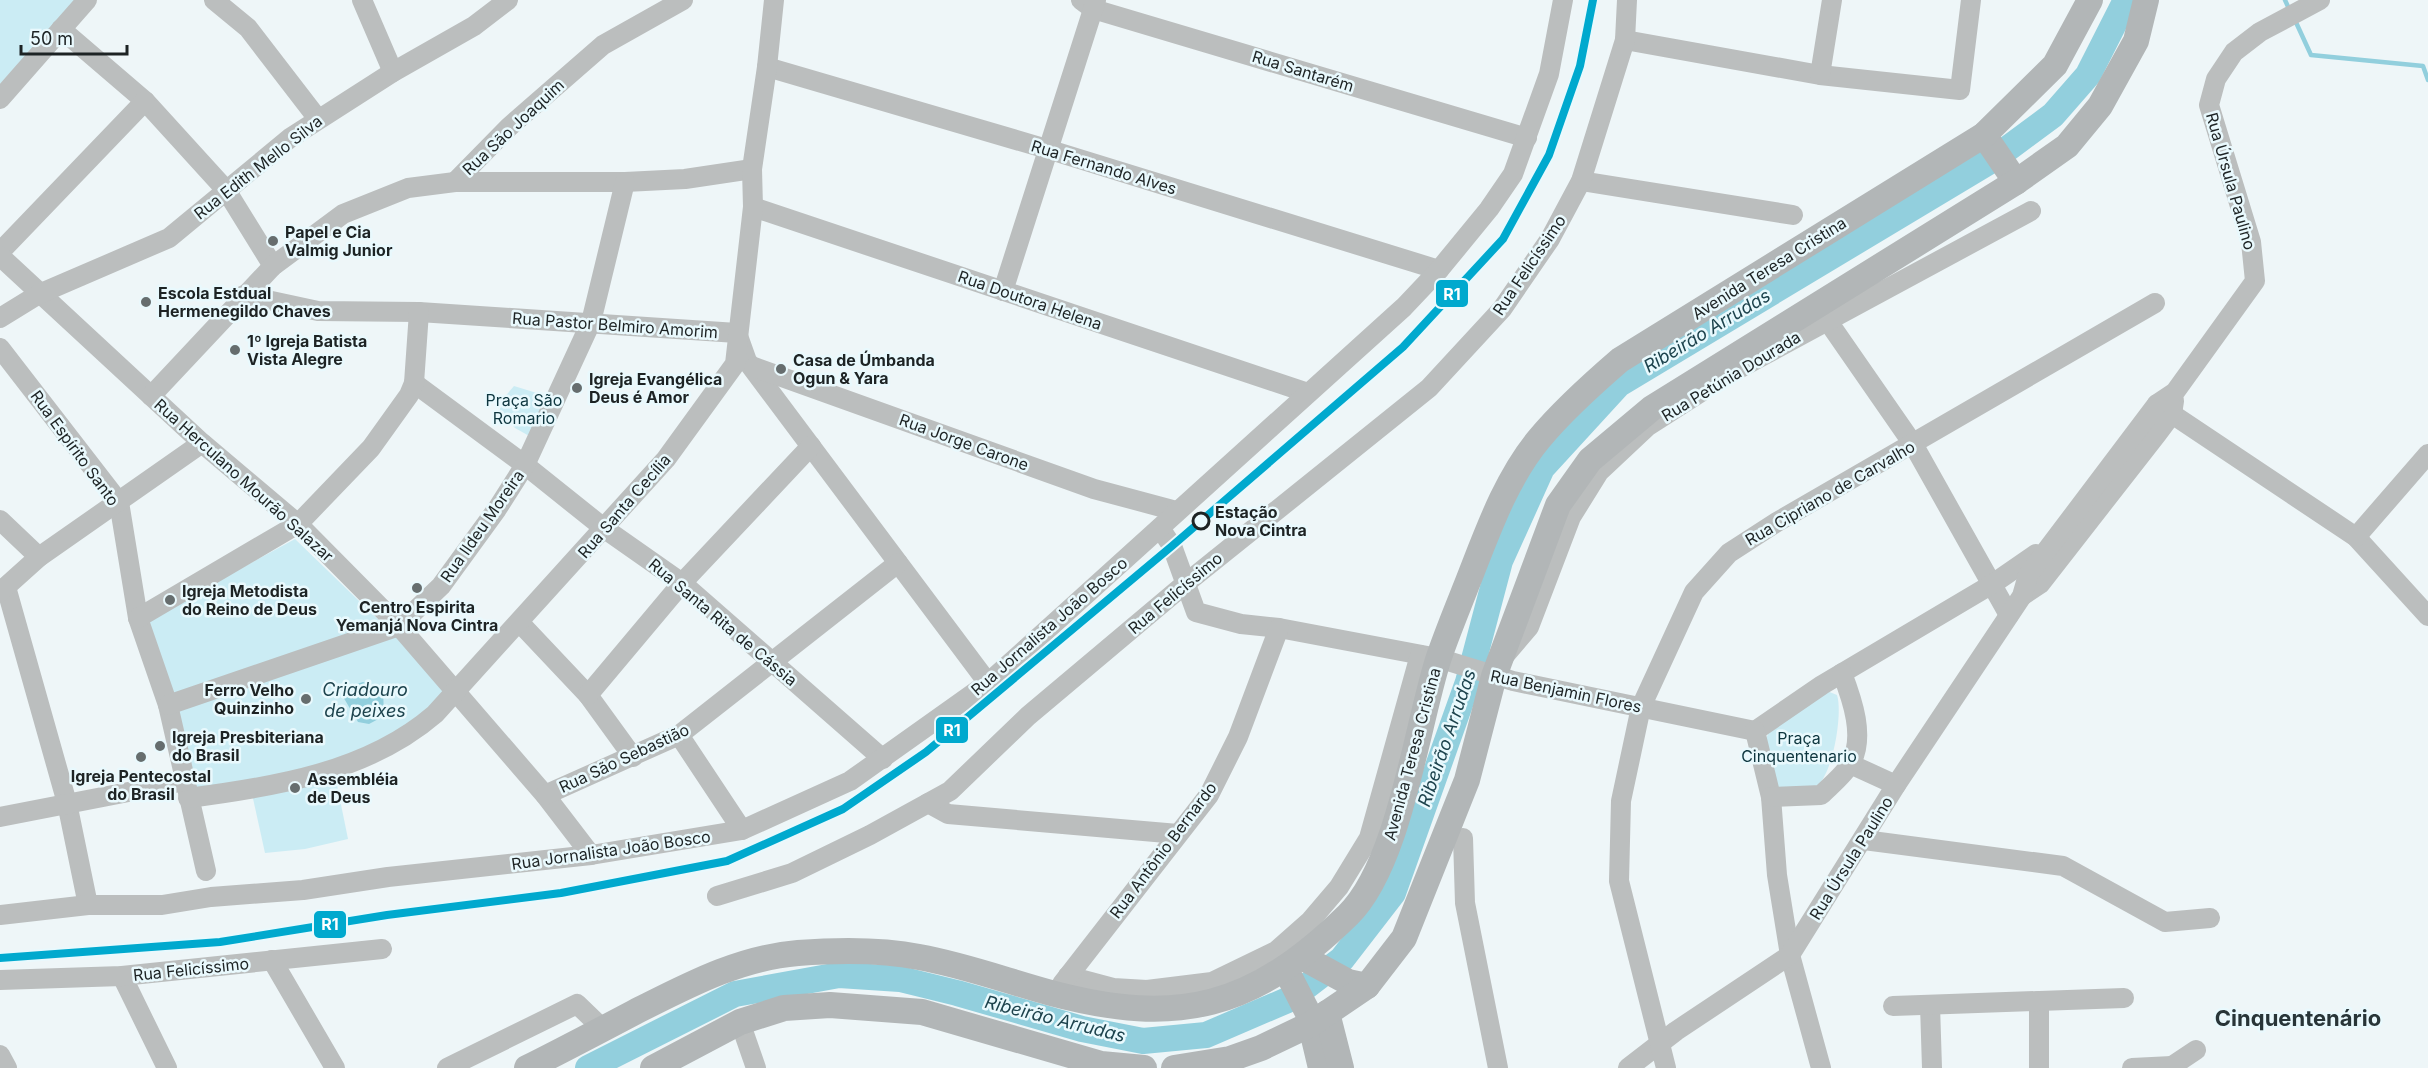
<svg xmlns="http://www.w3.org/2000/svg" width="2428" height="1068" viewBox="0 0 2428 1068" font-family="Inter,sans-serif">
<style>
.green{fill:#cbecf4}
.water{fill:#92cfdd}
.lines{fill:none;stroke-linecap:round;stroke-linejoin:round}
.stream{stroke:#92cfdd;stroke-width:4.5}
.river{stroke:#92cfdd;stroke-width:26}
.minor{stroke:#bbbebe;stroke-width:20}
.major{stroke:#b2b6b7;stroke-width:26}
.rail-1-casing{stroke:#e9f9fd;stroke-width:12}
.rail-1{stroke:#00a9ce;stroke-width:8}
.poi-dot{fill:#666d6e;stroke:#e9f9fd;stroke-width:2}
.stop-dot{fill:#e9f9fd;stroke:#1d2324;stroke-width:3}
.labels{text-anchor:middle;stroke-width:5;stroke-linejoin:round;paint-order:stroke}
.street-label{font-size:16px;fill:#1d2324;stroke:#e9f9fd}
.poi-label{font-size:16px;font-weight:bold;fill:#1d2324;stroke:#e9f9fd;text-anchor:start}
.park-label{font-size:16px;fill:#0e363f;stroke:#e9f9fd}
.stop-label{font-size:16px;font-weight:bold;fill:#1d2324;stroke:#e9f9fd;text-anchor:start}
.water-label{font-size:18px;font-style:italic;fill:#1d434d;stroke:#e9f9fd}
.district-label{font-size:22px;font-weight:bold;fill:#283538;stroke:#e9f9fd}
.line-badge{stroke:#e9f9fd;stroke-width:2}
.badge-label{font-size:16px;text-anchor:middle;font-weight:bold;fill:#fff}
</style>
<rect width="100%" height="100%" fill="#eef6f8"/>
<g class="green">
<path d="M 0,0 L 77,0 L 0,84 Z"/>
<path d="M 514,386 L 540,394 L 551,403 L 531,437 L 515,428 L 499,412 L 503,399 Z"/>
<path d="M 295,539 L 386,627 L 171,699 L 146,620 Z"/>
<path d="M 395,636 L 449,690 L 418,721 L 348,759 L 192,793 L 172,705 Z"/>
<path d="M 1827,691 L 1837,695 C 1843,713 1833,772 1818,785 C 1808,793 1790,790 1777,790 C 1773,777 1764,758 1765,744 C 1768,718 1808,703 1827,691 Z"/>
<path d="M 335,775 L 348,839 L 305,849 L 265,853 L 252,794 Z"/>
</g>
<path class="water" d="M 363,682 L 383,689 L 384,716 L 369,724 L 358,722 L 342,695 L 346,687 Z"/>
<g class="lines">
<g class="stream">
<path d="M 2285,0 L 2290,11"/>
<path d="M 2294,18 L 2311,55 L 2423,66 L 2428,80"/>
</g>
<path class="river" d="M 588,1068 L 735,994 L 839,975 L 900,979 L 957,993 L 1082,1029 L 1143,1041 L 1206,1035 L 1290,999 L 1342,959 L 1393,893 L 1468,682 L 1500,561 L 1542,468 L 1619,384 L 1995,158 L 2053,115 L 2088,75 L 2126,0"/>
<g class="minor">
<path d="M 214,0 L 248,28 L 318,119"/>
<path d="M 362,0 L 393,72"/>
<path d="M 1081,0 L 1093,9 L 1527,138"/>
<path d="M 61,29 L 145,101 L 226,190 L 273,266"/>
<path d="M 1625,40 L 1820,75 L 1960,90 L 1971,0"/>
<path d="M 767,67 L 1047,149 L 1439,270"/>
<path d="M 1820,75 L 1832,0"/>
<path d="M 0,99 L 87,0"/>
<path d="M 1581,181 L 1793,215"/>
<path d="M 455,182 L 509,127 L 603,45 L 683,0"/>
<path d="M 753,207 L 1308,393"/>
<path d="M 0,252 L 145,101"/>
<path d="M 0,256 L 202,443 L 298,524 L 399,626 L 545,795 L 591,855"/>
<path d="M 1003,291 L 1096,0"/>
<path d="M 244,295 L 318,311 L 419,312 L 737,333 L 747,361 L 988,683"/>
<path d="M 0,318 L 39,294 L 169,238 L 290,138 L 393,72 L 474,26 L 508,0"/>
<path d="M 1827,320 L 1913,444 L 2009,615"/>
<path d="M 0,348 L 119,502 L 138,618 L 168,705 L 206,871"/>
<path d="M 754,367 L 1094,489 L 1176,511"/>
<path d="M 1731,373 L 2031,211"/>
<path d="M 414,383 L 525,465 L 605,529 L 682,583 L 883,759"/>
<path d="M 151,396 L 273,266 L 343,214 L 408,188 L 455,182 L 625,182 L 685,179 L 752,169"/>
<path d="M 2157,404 L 2356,537 L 2428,616"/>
<path d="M 0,520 L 39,557"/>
<path d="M 1160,528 L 1172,546 L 1196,612 L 1241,624 L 1279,628 L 1438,658 L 1513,681 L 1755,731"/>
<path d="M 2356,537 L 2428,454"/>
<path d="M 6,587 L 67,803 L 88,905"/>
<path d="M 0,592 L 39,557 L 202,443"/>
<path d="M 2022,596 L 2040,584 L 2157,434 L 2172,414 L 2174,401"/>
<path d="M 138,618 L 298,524 L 371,448 L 409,395 L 414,383 L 419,312"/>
<path d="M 520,623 L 588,695 L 633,757"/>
<path d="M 1506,654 L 1529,627 L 1571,517 L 1599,472 L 1648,426 L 1701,392"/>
<path d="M 588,695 L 682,583 L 811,446"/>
<path d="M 168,705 L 399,626 L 441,586 L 497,509 L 525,465 L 591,322 L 625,182"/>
<path d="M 1755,731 L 1822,685 L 1994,583 L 2036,554"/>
<path d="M 1755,731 L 1771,797 L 1777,875 L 1790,955 L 1821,1068"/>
<path d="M 679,735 L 742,830"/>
<path d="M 1850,764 L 1896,785"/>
<path d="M 545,795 L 679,735 L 898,563"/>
<path d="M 1771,797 L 1821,795 C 1830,786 1844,775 1850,764 C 1866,738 1852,699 1842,673"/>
<path d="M 188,798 C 274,787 368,772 435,714 L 666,459 L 735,364 L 753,207 L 752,169 L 767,67 L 774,0"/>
<path d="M 928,803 L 948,814 L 1178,834"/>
<path d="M 0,817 L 185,781"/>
<path d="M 1463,838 L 1465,903 L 1498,1068"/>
<path d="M 1864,840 L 2063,866 L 2165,922 L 2210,918"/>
<path d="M 717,896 L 792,873 L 870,835 L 950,791 L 1028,716 L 1185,584 L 1429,388 L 1502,309 L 1550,239 L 1581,181 L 1625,40 L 1627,0"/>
<path d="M 0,915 L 88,905 L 162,905 L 211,897 L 303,890 L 388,877 L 591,855 L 742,830 L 850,781 L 988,683 L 1404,307 L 1439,270 L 1489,209 L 1513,174 L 1549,74 L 1563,0"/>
<path d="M 272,960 L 335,1068"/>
<path d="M 122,976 L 167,1068"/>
<path d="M 1068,976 L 1113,988 L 1147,990 L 1212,982 L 1276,951 L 1310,921 L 1339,887 L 1369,838 L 1420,655"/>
<path d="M 0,980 L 122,976 L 382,949"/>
<path d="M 1062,984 L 1209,795 L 1238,737 L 1279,628"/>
<path d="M 2039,1001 L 2039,1068"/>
<path d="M 1930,1005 L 1932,1068"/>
<path d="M 1893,1006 L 2124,998"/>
<path d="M 740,1022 L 756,1068"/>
<path d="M 0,1055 L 7,1068"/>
<path d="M 447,1068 L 577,1004 L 603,1029"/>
<path d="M 1628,1068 L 1676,1031 L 1790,955 L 1896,785 L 2022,596 L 2028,575 L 2157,404 L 2175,392 L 2255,281 L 2251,242 L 2209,105 L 2216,79 L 2234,52 L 2260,32 L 2320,0"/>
<path d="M 1666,1068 L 1619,881 L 1621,801 L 1641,707 L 1694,592 L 1729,553 L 1777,522 L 2155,303"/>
<path d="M 2132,1068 L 2172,1066"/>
<path d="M 2169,1068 L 2196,1050"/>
</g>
<g class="major">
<path d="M 1984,135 L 2016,182"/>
<path d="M 1302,957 L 1348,982 L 1367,986"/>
<path d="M 1285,968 L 1308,1013 L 1321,1068"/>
<path d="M 1327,1013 L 1341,1068"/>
<path d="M 527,1068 C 563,1050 599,1031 635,1012 C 687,986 738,958 798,953 C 838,950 879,949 919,957 C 964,965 1007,981 1051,993 C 1179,1027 1253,1008 1348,915 C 1399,865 1416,730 1438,660 C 1446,636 1456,612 1465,589 C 1485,539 1504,481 1539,439 C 1563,410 1591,385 1620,360 L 1984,135 L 2055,65 L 2090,0"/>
<path d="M 653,1068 L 740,1022 L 784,1008 L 830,1005 L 922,1012 L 1101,1064 L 1144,1068"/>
<path d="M 1174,1068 L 1230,1059 L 1261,1048 L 1311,1024 L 1367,986 L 1404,938 L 1467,780 L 1494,676 L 1558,505 L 1590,460 L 1652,408 L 2016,182 L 2067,146 L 2100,106 L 2136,41 L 2146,0"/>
</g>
<defs>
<path id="rail-1" d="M 0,958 L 220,942 L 387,915 L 561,893 L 727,861 L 843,809 L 926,752 L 1172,546 L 1403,347 L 1503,239 L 1549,155 L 1580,66 L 1593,0"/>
</defs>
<use href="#rail-1" class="rail-1-casing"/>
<use href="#rail-1" class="rail-1"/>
</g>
<g class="poi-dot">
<circle cx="273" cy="241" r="6"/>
<circle cx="146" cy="302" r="6"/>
<circle cx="235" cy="350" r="6"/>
<circle cx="781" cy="369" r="6"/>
<circle cx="577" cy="388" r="6"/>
<circle cx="417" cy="588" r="6"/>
<circle cx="170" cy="600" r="6"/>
<circle cx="306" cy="699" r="6"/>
<circle cx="160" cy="746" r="6"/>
<circle cx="141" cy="757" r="6"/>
<circle cx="295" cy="788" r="6"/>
</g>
<circle class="stop-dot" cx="1201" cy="521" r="8"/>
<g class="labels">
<g class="street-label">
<text transform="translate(1303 71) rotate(17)" y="6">Rua Santarém</text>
<text transform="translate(513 127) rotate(-43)" y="6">Rua São Joaquim</text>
<text transform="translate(258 167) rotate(-38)" y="6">Rua Edith Mello Silva</text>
<text transform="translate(1104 167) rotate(17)" y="6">Rua Fernando Alves</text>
<text transform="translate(2231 181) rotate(74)" y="6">Rua Úrsula Paulino</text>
<text transform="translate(1529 265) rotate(-56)" y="6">Rua Felicíssimo</text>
<text transform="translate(1769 268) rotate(-32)" y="6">Avenida Teresa Cristina</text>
<text transform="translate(1030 300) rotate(19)" y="6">Rua Doutora Helena</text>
<text transform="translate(615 325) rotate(4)" y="6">Rua Pastor Belmiro Amorim</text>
<text transform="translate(1731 376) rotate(-31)" y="6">Rua Petúnia Dourada</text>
<text transform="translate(964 442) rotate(20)" y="6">Rua Jorge Carone</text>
<text transform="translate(75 448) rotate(54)" y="6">Rua Espírito Santo</text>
<text transform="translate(244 480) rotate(42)" y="6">Rua Herculano Mourão Salazar</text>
<text transform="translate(1830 493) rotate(-30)" y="6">Rua Cipriano de Carvalho</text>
<text transform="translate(624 506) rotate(-49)" y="6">Rua Santa Cecília</text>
<text transform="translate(482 526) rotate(-55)" y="6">Rua Ildeu Moreira</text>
<text transform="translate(1175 593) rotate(-40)" y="6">Rua Felicíssimo</text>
<text transform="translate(723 622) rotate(40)" y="6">Rua Santa Rita de Cássia</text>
<text transform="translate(1049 626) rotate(-41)" y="6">Rua Jornalista João Bosco</text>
<text transform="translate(1566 691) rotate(12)" y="6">Rua Benjamin Flores</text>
<text transform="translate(1412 754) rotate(-75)" y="6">Avenida Teresa Cristina</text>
<text transform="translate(624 758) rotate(-25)" y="6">Rua São Sebastião</text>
<text transform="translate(611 850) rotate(-8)" y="6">Rua Jornalista João Bosco</text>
<text transform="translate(1163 850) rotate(-53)" y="6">Rua Antônio Bernardo</text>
<text transform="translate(1851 858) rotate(-58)" y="6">Rua Úrsula Paulino</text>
<text transform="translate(191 969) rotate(-6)" y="6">Rua Felicíssimo</text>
</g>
<g class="poi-label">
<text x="285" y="238">Papel e Cia<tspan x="285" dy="18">Valmig Junior</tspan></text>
<text x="158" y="299">Escola Estdual<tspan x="158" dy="18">Hermenegildo Chaves</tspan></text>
<text x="247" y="347">1º Igreja Batista<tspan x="247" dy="18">Vista Alegre</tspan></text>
<text x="793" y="366">Casa de Úmbanda<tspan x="793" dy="18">Ogun &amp; Yara</tspan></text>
<text x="589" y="385">Igreja Evangélica<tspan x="589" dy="18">Deus é Amor</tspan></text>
<text x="182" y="597">Igreja Metodista<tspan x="182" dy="18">do Reino de Deus</tspan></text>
<text x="417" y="613" text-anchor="middle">Centro Espirita<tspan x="417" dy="18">Yemanjá Nova Cintra</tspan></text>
<text x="294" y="696" text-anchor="end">Ferro Velho<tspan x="294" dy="18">Quinzinho</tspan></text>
<text x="172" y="743">Igreja Presbiteriana<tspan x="172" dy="18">do Brasil</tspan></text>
<text x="141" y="782" text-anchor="middle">Igreja Pentecostal<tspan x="141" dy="18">do Brasil</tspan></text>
<text x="307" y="785">Assembléia<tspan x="307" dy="18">de Deus</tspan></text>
</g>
<g class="park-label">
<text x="524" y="406">Praça São<tspan x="524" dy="18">Romario</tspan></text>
<text x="1799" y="744">Praça<tspan x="1799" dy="18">Cinquentenario</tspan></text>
</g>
<g class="stop-label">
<text x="1215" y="518">Estação<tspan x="1215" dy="18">Nova Cintra</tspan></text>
</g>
<g class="water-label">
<text transform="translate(1707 331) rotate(-31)" y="6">Ribeirão Arrudas</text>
<text x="365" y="696">Criadouro<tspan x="365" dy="21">de peixes</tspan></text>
<text transform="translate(1447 738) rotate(-71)" y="6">Ribeirão Arrudas</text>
<text transform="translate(1055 1019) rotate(14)" y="6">Ribeirão Arrudas</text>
</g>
<g class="district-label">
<text x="2298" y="1026">Cinquentenário</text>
</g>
</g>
<g class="line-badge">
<rect x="1435" y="279" width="34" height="29" rx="6" fill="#00a9ce"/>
<rect x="935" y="716" width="34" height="28" rx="6" fill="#00a9ce"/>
<rect x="313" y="910" width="34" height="29" rx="6" fill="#00a9ce"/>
</g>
<g class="badge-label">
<text x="1452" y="300">R1</text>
<text x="952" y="736">R1</text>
<text x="330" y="930">R1</text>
</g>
<path d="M21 45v9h106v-9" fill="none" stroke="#1d2324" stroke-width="3"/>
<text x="30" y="45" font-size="18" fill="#1d2324" stroke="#e9f9fd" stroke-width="4.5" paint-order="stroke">50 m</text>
</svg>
